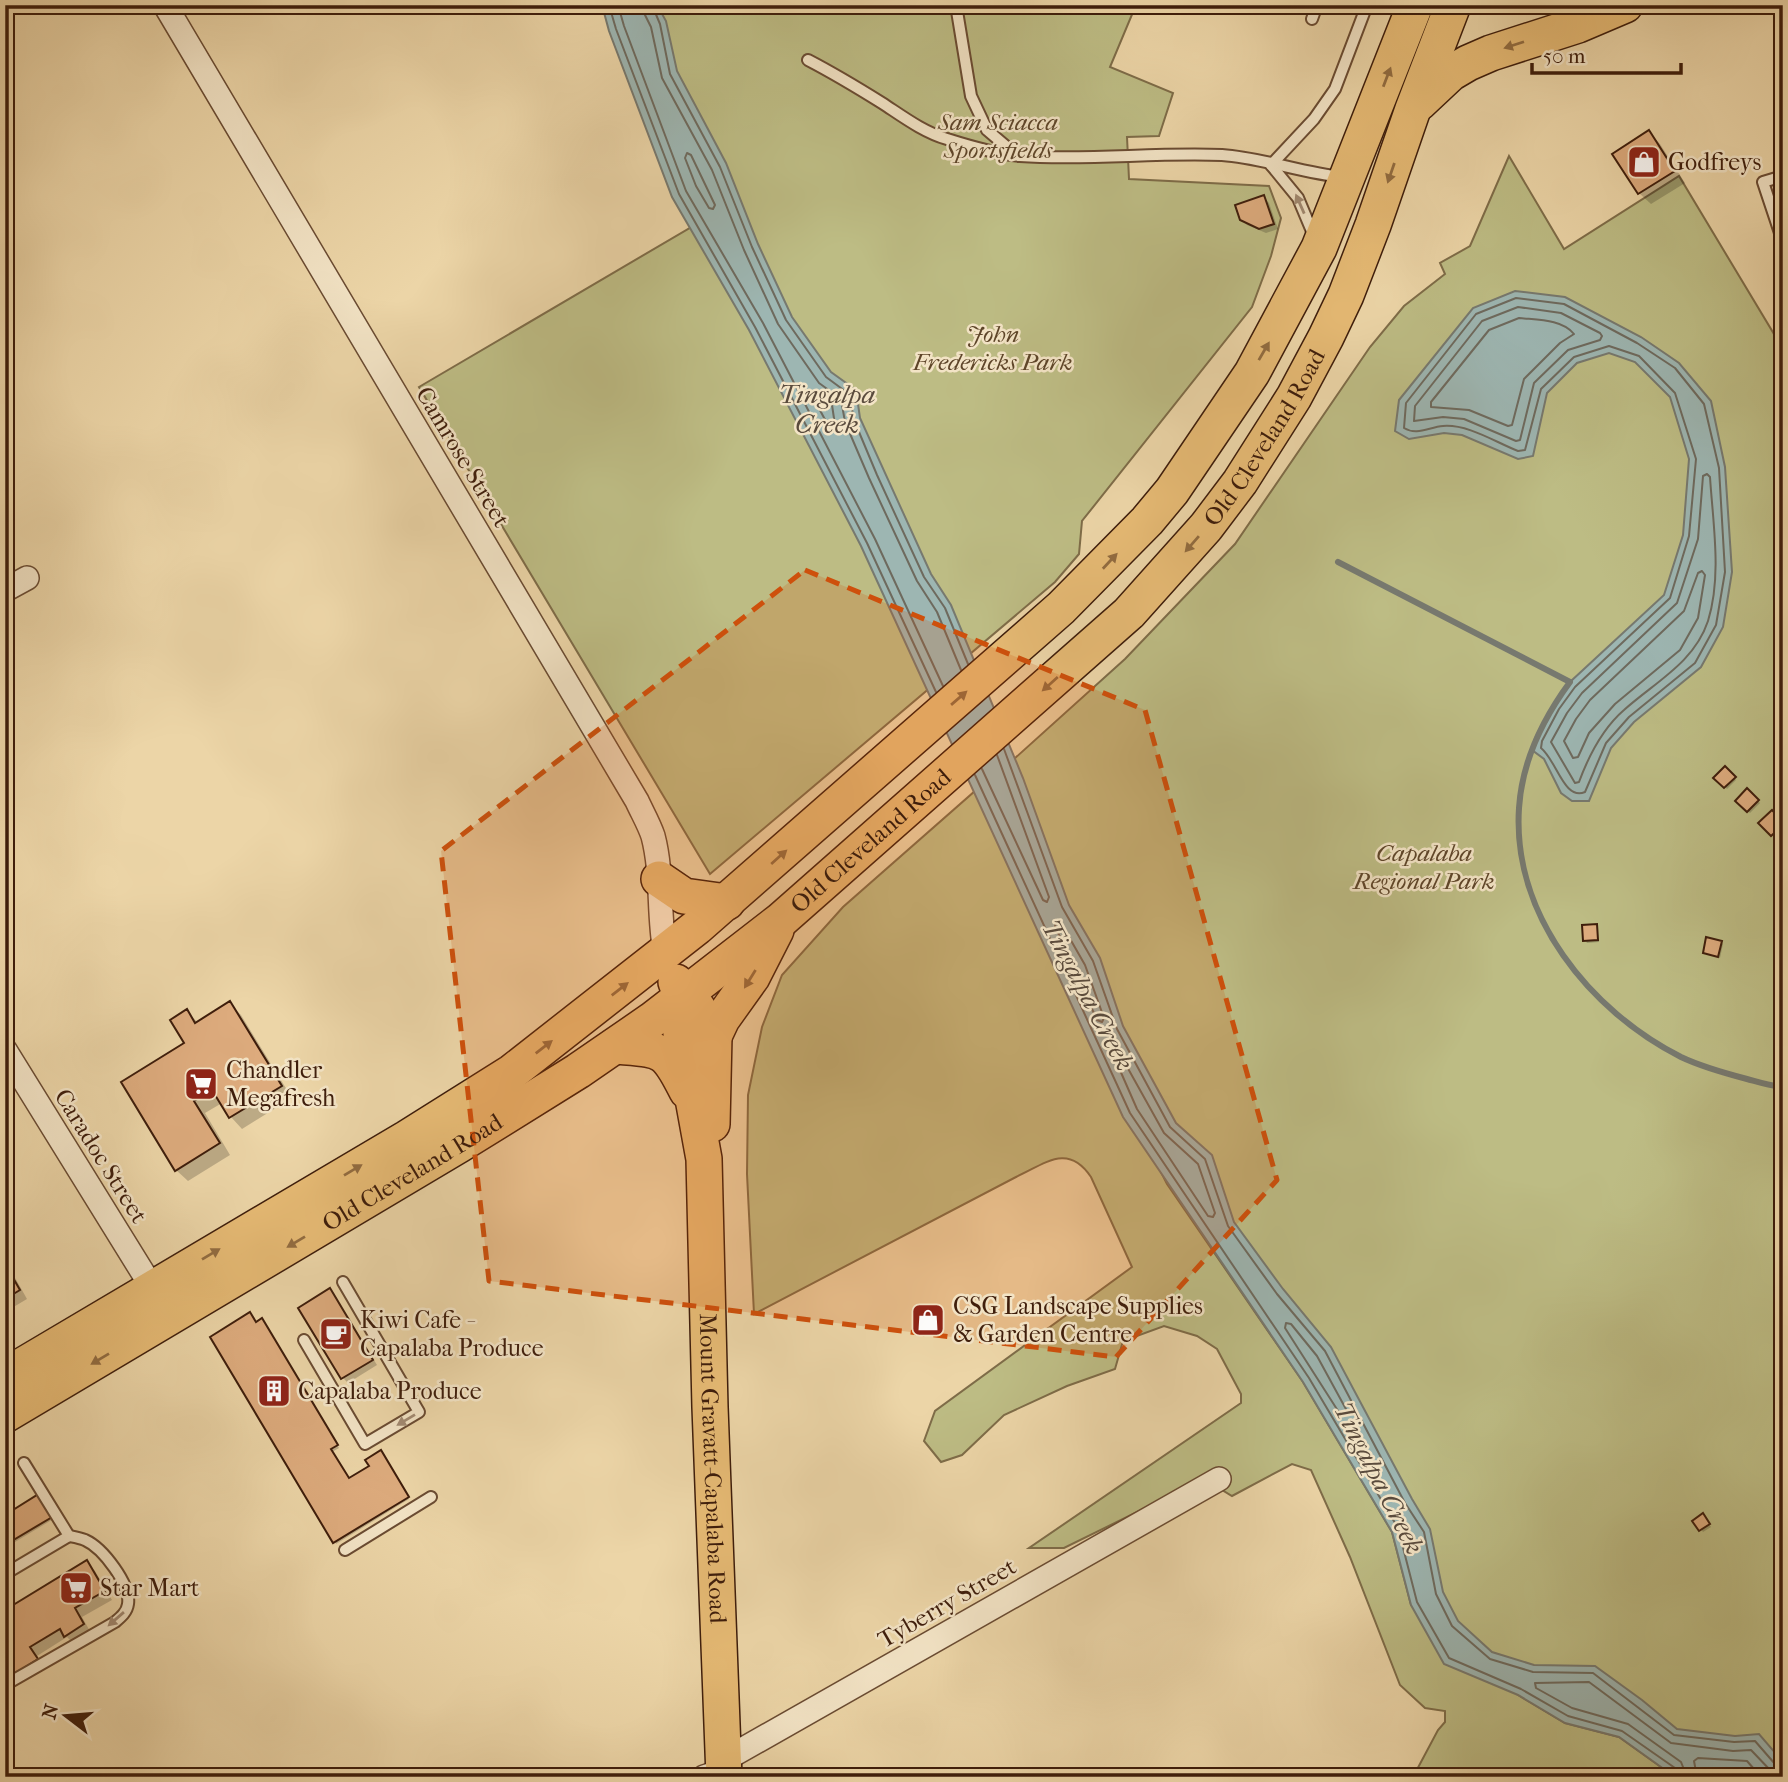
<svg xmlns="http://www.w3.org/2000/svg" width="1788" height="1782" viewBox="0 0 1788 1782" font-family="'IM FELL French Canon',serif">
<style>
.green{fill:#bdbc84;stroke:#7e6c48;stroke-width:2}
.water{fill:#9db6b2;stroke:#77796f;stroke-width:2}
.shadow{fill:#0003}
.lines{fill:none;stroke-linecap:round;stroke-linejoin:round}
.shore{stroke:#6e6a5e;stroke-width:2}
.stream{stroke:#77796f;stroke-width:6}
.building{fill:#ddab7d;stroke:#3e1d0b;stroke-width:2}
.lane-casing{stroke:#6a4b32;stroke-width:14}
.street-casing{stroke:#6a4b32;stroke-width:26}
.primary-casing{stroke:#3e1d0b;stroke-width:38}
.lane{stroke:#f3e4c6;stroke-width:10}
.street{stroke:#f3e4c6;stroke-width:23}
.primary{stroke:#e6ba74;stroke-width:35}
.oneway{fill:#926c40}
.oneway2{fill:#a28a72}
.marked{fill:#ce500c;fill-opacity:0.2;stroke:#ce500c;stroke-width:5;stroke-dasharray:14 9;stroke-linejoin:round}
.labels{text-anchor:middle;stroke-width:5;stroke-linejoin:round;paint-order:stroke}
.park-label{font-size:24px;font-style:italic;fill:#5e4529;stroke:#f3e4c6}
.poi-label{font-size:24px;fill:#3e1d0b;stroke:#f3e4c6;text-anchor:start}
.street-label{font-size:24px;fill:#3e1d0b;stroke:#f3e4c6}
.water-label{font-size:26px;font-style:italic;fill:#5a4b3d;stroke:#f3e4c6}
</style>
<rect width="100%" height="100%" fill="#ecd5a7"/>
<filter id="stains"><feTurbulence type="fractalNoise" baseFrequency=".00286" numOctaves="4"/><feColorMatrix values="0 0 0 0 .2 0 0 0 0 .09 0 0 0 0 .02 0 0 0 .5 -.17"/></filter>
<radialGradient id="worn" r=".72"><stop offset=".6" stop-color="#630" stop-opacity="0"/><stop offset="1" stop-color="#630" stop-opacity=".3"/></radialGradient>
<g class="green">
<path d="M 635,5 L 1136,5 L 1110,67 L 1173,93 L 1159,136 L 1127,137 L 1129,179 L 1269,186 L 1281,218 L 1271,256 L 1252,307 L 1082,521 L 1079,554 L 1055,582 L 710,874 L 419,387 L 722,209 Z"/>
<path d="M 1509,156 L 1564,249 L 1679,176 L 1783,349 L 1783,1777 L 1457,1643 L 1418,1540 L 1189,1189 L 993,778 L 1125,659 L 1235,544 L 1370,347 L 1404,306 L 1445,274 L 1440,263 L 1470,246 Z"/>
<path d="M 975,791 L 1033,917 L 1167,1184 L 1303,1382 L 1392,1532 L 1411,1605 L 1518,1695 L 1565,1723 L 1619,1737 L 1675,1777 L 1413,1777 L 1438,1730 L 1445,1722 L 1445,1711 L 1425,1708 L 1400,1685 L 1350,1557 L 1311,1470 L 1292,1464 L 1232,1496 L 1204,1479 L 1064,1548 L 1029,1548 L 1241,1403 L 1241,1394 L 1217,1349 L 1197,1336 L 1164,1326 L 1123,1341 L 1115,1369 L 1067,1386 L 1004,1415 L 962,1455 L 941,1462 L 924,1441 L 935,1411 L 1132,1267 L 1091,1177 C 1068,1143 1046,1163 1016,1177 L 754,1314 L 747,1174 L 748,1095 L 762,1027 L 782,975 L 843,907 Z"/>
</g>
<g class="water">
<path d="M 602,5 L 657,5 L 666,21 L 677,71 L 726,163 L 758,244 L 792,317 L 831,372 L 856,390 L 860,418 L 931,574 L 951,605 L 1023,778 L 1069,905 L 1100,958 L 1123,1026 L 1176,1123 L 1212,1155 L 1234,1222 L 1283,1289 L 1331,1347 L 1412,1499 L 1430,1529 L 1443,1592 L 1458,1621 L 1492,1652 L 1534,1665 L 1595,1666 L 1642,1700 L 1677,1729 L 1735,1736 L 1759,1734 L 1783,1762 L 1783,1777 L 1675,1777 L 1619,1737 L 1565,1723 L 1518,1695 L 1444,1664 L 1411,1605 L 1392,1532 L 1303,1382 L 1123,1117 L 861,546 L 749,330 L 672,197 L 609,31 Z"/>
<path d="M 1515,291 L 1565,297 L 1641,337 L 1679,363 L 1711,401 L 1725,467 L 1732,572 L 1723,627 L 1701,667 L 1634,722 L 1611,748 L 1589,801 L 1572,801 L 1561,793 L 1544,759 L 1532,750 L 1535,738 L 1553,705 L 1570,682 L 1664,595 L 1683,535 L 1689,459 L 1670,397 L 1635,362 L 1609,353 L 1577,363 L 1547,393 L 1533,456 L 1518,459 L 1462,435 L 1444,433 L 1409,439 L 1395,431 L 1399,400 L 1473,308 Z"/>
</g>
<g class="shadow">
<path d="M 1649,132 L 1660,144 L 1685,183 L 1651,204 L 1639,193 Z"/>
<path d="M 1263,197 L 1269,203 L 1278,229 L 1266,233 L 1247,225 L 1241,219 Z"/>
<path d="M 1725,769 L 1736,780 L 1727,789 L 1716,778 Z"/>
<path d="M 1747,791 L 1760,803 L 1750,813 L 1738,801 Z"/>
<path d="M 1761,823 L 1783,824 L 1783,829 L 1774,837 Z"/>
<path d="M 1596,926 L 1599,942 L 1587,943 L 1585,940 Z"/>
<path d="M 1721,942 L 1723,944 L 1720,958 L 1705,953 Z"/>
<path d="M 230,1004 L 241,1015 L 292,1098 L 242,1129 L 231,1117 L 222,1103 L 205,1113 L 230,1155 L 188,1181 L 176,1170 L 187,1011 L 198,1023 Z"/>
<path d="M 5,1260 L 27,1299 L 5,1312 Z"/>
<path d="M 330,1290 L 377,1365 L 348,1383 L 343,1378 Z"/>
<path d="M 264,1322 L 339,1448 L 332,1452 L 349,1480 L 372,1467 L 383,1455 L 409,1499 L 336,1544 L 256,1324 Z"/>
<path d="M 60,1515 L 5,1548 L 5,1517 Z"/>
<path d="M 1704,1518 L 1711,1527 L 1703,1532 L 1694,1521 Z"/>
<path d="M 87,1563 L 95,1571 L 112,1600 L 82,1617 L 91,1633 L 74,1644 L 67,1637 L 37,1656 L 45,1668 L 25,1680 L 12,1677 L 5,1671 L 5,1612 Z"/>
</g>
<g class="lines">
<g class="shore">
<path d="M 609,5 L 616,29 L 679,194 L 755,327 L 867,543 L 936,692"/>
<path d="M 618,5 L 624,26 L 686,191 L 763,323 L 875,539 L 943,686"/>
<path d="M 643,5 L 644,13 L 651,27 L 662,78 L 712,170 L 744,250 L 778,324 L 819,383 L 841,399 L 845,422 L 869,478 L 917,581 L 937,612 L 961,670"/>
<path d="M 652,5 L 660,24 L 670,74 L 720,167 L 752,247 L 786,320 L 826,377 L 849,394 L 854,420 L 877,475 L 924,577 L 945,608 L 968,664"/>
<path d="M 687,153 L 691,155 L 715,205 L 713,209 L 709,208 L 696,186 L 685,158 Z"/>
<path d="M 1516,298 L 1564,304 L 1637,343 L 1675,368 L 1704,404 L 1719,468 L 1725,572 L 1716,625 L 1695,663 L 1629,717 L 1606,743 L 1585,792 C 1564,801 1557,761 1541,748 L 1542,741 L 1559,709 L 1575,687 L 1670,598 L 1689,536 L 1696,459 L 1675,393 L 1639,356 L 1609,346 L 1574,357 L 1541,389 L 1525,450 L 1518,451 C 1495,442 1468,424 1443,426 C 1429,427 1417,436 1404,428 L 1406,403 L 1476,314 Z"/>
<path d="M 1518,307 L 1561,313 L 1600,333 L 1602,336 L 1600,340 L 1568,350 L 1534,383 L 1520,440 L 1516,441 L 1464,419 L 1443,417 L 1414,421 L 1415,406 L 1482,321 Z"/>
<path d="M 1519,318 C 1537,320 1562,319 1574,334 L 1560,343 L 1524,379 L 1512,425 L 1508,426 L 1469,410 L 1431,407 L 1431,402 L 1489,330 Z"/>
<path d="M 817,396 L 832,405 L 835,425 L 833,428 L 829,427 L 815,401 Z"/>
<path d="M 1707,474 L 1710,477 C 1713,524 1722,576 1708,621 C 1694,663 1655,682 1624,710 C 1602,729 1589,755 1579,782 L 1575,783 L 1551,742 L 1567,713 L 1582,693 L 1677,603 L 1698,539 L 1703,476 Z"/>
<path d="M 1702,571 L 1705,575 L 1698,618 L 1680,650 L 1615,704 L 1589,733 L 1578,757 L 1573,758 L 1564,741 L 1576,719 L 1590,700 L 1684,611 L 1698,573 Z"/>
<path d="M 1004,749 L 1062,907 L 1093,961 L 1117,1029 L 1170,1127 L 1205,1159 L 1228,1226 L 1277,1294 L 1325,1351 L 1405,1503 L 1424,1532 L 1436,1594 L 1452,1626 L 1490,1659 L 1533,1672 L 1593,1673 L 1674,1735 L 1734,1742 L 1755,1741 L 1775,1764 L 1783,1766"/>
<path d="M 982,769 L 1043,900 L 1047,902 L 1049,897 L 997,755"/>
<path d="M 975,775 L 1130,1113 L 1309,1378 L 1398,1528 L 1417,1602 L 1449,1658 L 1521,1689 L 1568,1716 L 1622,1731 L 1675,1768 L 1678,1777"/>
<path d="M 1056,922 L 1061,923 L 1085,965 L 1104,1018 L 1102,1022 L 1097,1020 L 1055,926 Z"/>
<path d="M 1116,1047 L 1164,1133 L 1198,1164 L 1215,1213 L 1213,1217 L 1208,1216 L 1137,1109 L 1112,1052 L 1112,1048 Z"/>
<path d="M 1286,1323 L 1291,1324 L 1317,1356 L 1347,1411 L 1345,1415 L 1340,1414 L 1285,1328 Z"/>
<path d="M 1687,1777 L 1681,1762 L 1628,1724 L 1572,1708 L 1536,1688 L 1535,1683 L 1589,1682 L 1671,1743 L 1733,1751 L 1751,1750 L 1771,1771 L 1783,1775"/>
<path d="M 1697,1777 L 1694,1761 L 1698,1758 L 1747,1761 L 1761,1777"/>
</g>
<path class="stream" d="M 1338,562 L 1570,682 C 1542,720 1522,761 1519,808 C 1512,915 1590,1011 1681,1057 C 1702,1067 1724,1073 1747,1079 C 1758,1082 1770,1086 1783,1087"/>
</g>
<g class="building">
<path d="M 1649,130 L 1675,171 L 1638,194 L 1612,154 Z"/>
<path d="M 1264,195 L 1274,224 L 1259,229 L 1240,220 L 1235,205 Z"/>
<path d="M 1725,766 L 1736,777 L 1724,788 L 1713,778 Z"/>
<path d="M 1747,788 L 1759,800 L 1747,812 L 1735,801 Z"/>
<path d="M 1772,810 L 1783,822 L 1783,825 L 1771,836 L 1758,823 Z"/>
<path d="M 1597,924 L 1598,940 L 1583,941 L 1582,925 Z"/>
<path d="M 1706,937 L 1722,941 L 1718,957 L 1703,953 Z"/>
<path d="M 230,1001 L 282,1086 L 229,1118 L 212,1090 L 194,1101 L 220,1143 L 175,1171 L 121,1082 L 184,1043 L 170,1020 L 187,1009 L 195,1023 Z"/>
<path d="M 5,1264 L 20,1290 L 5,1299 Z"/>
<path d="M 330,1288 L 373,1360 L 341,1379 L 298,1308 Z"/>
<path d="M 250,1312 L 256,1322 L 262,1318 L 338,1445 L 331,1449 L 349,1478 L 369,1466 L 365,1460 L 381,1450 L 409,1497 L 333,1543 L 210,1337 Z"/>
<path d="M 45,1490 L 59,1513 L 5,1545 L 5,1515 Z"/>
<path d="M 1703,1513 L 1710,1524 L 1699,1531 L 1692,1521 Z"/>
<path d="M 87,1560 L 105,1591 L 75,1608 L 84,1624 L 64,1637 L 60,1629 L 30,1647 L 38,1659 L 16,1673 L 5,1670 L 5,1610 Z"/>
</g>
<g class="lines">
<defs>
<g id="lane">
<path d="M 956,5 L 971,96 L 987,130 L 1014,153"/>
<path d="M 1312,19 L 1317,5"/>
<path d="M 808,60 C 833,73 858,88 882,103 C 902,116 923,132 947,139 C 969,146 996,154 1020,156 C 1087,161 1155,152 1222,155 C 1264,158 1302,173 1343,177"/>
<path d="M 1271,165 L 1314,119 L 1335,89 L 1367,5"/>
<path d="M 1271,165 L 1298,198 L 1314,236"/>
<path d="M 1783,176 L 1763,182 L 1783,242"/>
<path d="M 304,1340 L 365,1444 L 419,1412 L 343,1282"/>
<path d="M 345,1550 L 431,1497"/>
<path d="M 5,1574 L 69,1536 L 24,1463"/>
<path d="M 5,1678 L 12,1681 L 115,1622 C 121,1617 127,1612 128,1604 C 131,1585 103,1548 85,1540 C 80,1538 74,1537 69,1536"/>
</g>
<g id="street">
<path d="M 165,5 L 637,801 C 642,812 649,824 653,836 C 663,874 658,914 665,952"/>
<path d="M 5,590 L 27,578"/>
<path d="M 5,1050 L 153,1289"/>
<path d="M 704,1777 L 713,1774 L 724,1760 L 1219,1479"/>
</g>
<g id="primary">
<path d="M 1419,103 L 1451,73 L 1468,63 L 1491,53 L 1578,25 L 1625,5"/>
<path d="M 659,879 L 684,896 L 727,902"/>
<path id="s1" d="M 676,982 L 682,997 L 680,1027 L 704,1159 L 710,1407 L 724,1777"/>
<path d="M 682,997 L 697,1007 L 714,1036 L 712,1124"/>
<path d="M 714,1036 L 722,1019 L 752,977 L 776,930"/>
<path d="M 615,1046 C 663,1050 665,1047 687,1091"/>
<path d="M 5,1376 L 407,1138 L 512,1072 L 697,927 L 1061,608 L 1147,521 L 1172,491 L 1252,373 L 1319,248 L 1415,5"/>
<path id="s2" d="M 5,1415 L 459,1145 L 578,1071 L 652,1020 L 781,920 L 1129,613 L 1206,527 L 1240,482 L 1294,397 L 1326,337 L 1346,295 L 1373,225 L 1413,109 L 1453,5"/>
</g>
</defs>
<use href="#lane" class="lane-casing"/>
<use href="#street" class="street-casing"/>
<use href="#primary" class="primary-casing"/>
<use href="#lane" class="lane"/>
<use href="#street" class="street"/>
<use href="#primary" class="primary"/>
</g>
<defs><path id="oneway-solid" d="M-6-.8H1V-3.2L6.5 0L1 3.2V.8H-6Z" transform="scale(1.75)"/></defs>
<g class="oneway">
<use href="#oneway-solid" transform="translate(1514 45) rotate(162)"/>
<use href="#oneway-solid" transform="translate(1387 77) rotate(-69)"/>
<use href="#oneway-solid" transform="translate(1391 173) rotate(109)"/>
<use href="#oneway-solid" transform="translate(1264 351) rotate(-60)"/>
<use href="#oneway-solid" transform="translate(1192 544) rotate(131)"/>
<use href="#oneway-solid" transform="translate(1110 561) rotate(-47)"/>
<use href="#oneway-solid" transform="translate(1050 684) rotate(138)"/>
<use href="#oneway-solid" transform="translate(959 698) rotate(-41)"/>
<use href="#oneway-solid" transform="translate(779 857) rotate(-42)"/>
<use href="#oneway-solid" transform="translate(750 979) rotate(122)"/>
<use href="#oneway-solid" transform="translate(620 989) rotate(-38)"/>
<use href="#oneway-solid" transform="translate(544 1047) rotate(-38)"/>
<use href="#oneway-solid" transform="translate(353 1170) rotate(-31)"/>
<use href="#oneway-solid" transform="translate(296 1242) rotate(149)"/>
<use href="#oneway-solid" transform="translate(211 1254) rotate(-31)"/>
<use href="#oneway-solid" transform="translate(100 1359) rotate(149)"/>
</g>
<g class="oneway2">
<use href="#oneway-solid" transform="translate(1300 204) rotate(-114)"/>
<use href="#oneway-solid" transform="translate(406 1420) rotate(149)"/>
<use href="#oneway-solid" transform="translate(116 1619) rotate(139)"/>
</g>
<path class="marked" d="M 805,570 L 1145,710 L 1277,1180 L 1116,1357 L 489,1281 L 441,851 Z"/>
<defs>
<symbol id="shop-square" viewBox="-11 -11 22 22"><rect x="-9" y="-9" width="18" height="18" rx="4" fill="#8f2418" stroke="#f3e4c6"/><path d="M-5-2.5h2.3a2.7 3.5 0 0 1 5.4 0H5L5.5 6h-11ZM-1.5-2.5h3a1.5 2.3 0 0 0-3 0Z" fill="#fff"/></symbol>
<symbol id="supermarket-square" viewBox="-11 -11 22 22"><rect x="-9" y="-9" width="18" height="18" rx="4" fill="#8f2418" stroke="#f3e4c6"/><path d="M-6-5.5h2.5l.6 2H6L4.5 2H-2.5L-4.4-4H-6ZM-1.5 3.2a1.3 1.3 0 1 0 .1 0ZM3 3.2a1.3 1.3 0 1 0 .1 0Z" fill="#fff"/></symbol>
<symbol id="cafe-square" viewBox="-11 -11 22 22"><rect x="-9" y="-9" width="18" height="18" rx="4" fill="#8f2418" stroke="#f3e4c6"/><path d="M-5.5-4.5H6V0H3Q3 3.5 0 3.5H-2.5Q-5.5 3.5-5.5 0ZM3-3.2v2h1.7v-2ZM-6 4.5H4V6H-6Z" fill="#fff"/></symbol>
<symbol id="building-square" viewBox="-11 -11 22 22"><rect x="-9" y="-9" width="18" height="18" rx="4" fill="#8f2418" stroke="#f3e4c6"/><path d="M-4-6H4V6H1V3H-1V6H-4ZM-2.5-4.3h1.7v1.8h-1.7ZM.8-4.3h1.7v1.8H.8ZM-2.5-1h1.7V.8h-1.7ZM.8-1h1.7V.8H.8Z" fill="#fff"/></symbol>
</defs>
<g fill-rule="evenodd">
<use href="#shop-square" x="1625" y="143" width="38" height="38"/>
<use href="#supermarket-square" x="182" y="1065" width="38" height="38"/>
<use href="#shop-square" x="909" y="1301" width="38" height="38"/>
<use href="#cafe-square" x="317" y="1315" width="38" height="38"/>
<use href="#building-square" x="255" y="1372" width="38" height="38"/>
<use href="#supermarket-square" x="57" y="1569" width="38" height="38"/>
</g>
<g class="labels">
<g class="park-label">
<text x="998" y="130">Sam Sciacca<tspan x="998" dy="28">Sportsfields</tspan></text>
<text x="993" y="342">John<tspan x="993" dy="28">Fredericks Park</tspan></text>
<text x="1424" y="861">Capalaba<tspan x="1424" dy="28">Regional Park</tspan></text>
</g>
<g class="poi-label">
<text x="1668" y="170">Godfreys</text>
<text x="226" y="1078">Chandler<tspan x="226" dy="28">Megafresh</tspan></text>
<text x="953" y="1314">CSG Landscape Supplies<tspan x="953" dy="28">&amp; Garden Centre</tspan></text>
<text x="360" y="1328">Kiwi Cafe -<tspan x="360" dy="28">Capalaba Produce</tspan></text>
<text x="298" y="1399">Capalaba Produce</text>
<text x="100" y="1596">Star Mart</text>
</g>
<g class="street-label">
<text dy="8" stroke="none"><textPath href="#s2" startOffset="1608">Old Cleveland Road</textPath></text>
<text transform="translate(463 457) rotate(59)" y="8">Camrose Street</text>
<text dy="8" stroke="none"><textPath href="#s2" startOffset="1041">Old Cleveland Road</textPath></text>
<text transform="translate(101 1156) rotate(58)" y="8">Caradoc Street</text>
<text dy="8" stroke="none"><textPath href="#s2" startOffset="474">Old Cleveland Road</textPath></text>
<text dy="8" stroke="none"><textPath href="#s1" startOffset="490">Mount Gravatt-Capalaba Road</textPath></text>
<text transform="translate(947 1603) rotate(-30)" y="8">Tyberry Street</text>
</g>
<g class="water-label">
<text x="827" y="403">Tingalpa<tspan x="827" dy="30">Creek</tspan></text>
<text transform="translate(1088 995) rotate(62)" y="9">Tingalpa Creek</text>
<text transform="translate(1379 1478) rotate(63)" y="9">Tingalpa Creek</text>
</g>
</g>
<rect width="1788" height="1782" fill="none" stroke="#ecd5a7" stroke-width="28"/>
<rect x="7" y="7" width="1774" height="1768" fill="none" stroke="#3e1d0b" stroke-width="3.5"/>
<rect x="14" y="14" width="1760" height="1754" fill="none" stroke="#3e1d0b" stroke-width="2"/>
<g transform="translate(66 1716) rotate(286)" stroke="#f3e4c6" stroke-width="5" paint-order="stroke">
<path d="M0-5L12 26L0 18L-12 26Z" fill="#3e1d0b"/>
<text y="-10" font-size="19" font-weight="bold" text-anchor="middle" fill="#3e1d0b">N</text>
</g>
<path d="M1532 63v10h149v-10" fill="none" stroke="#3e1d0b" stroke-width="3.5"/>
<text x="1543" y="63" font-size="21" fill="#3e1d0b" stroke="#f3e4c6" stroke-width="5" paint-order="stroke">50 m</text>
<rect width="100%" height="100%" filter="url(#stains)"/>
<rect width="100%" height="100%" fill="url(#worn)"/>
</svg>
